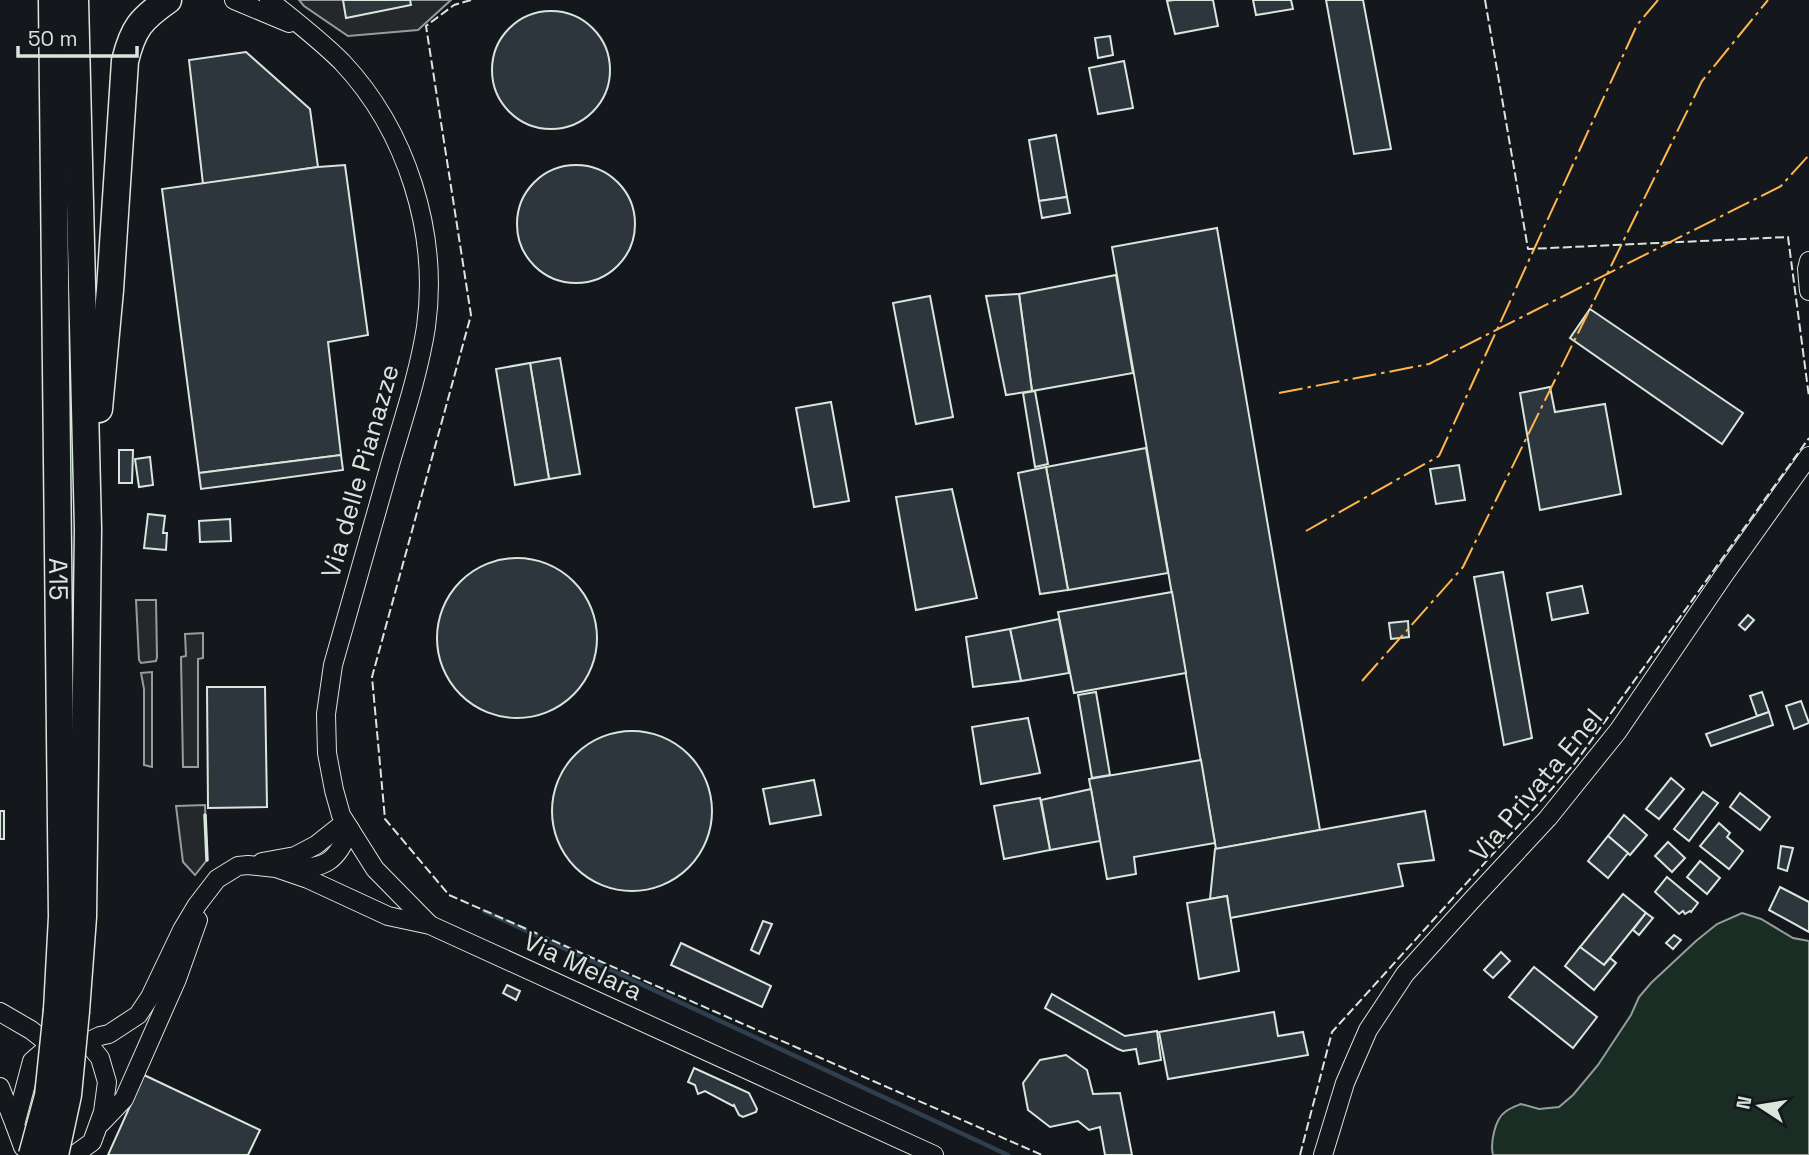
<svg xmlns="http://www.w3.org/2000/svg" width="1809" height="1155" viewBox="0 0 1809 1155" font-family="'Space Grotesk',sans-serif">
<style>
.green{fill:#1a2d24;stroke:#939e99;stroke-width:2}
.parking{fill:#24282b;stroke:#939e99;stroke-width:2}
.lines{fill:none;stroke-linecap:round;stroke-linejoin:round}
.stream{stroke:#2f3f4d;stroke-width:4.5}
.building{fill:#2c363c;stroke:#d8e6dc;stroke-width:2}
.minor-casing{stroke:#d8e6dc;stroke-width:20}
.highway-casing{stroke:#d8e6dc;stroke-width:29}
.minor{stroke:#14181c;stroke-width:18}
.highway{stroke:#14181c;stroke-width:26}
.highway-bridge-casing{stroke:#d8e6dc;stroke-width:29;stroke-linecap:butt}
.highway-bridge{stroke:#14181c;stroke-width:26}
.fence{stroke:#d8e6dc;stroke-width:2;stroke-dasharray:9 3.5;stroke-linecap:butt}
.wall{stroke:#d8e6dc;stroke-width:3.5}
.power{stroke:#ffb74d;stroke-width:2;stroke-dasharray:24 5 3.5 5;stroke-linecap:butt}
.labels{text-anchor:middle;stroke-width:5;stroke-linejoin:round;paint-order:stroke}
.street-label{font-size:26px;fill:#d8e6dc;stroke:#14181c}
</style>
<rect width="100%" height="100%" fill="#14181c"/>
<path class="green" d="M 1742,913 L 1761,919 L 1793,938 L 1809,941 L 1809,1155 L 1493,1155 C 1490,1143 1495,1119 1505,1112 C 1510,1108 1516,1106 1521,1104 L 1539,1109 L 1559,1107 L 1573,1095 L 1598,1065 L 1631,1015 L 1639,997 L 1651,983 L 1696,941 L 1717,924 Z"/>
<g class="parking">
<path d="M 299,0 L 451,0 L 418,30 L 348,36 L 304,6 Z"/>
<path d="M 136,600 L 156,600 L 157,657 L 156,661 L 141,663 L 139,660 Z"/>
<path d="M 203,633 L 203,658 L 198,659 L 198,767 L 183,767 L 181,657 L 186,656 L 185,634 Z"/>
<path d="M 152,672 L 152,767 L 144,765 L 144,689 L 141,673 Z"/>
<path d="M 205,805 L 207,860 L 195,875 L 183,862 L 176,806 Z"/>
</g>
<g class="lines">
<path class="stream" d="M 484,911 L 1008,1155"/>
</g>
<g class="building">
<path d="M 343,0 L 410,0 L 411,5 L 346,18 Z"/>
<path d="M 1174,0 L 1213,0 L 1218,26 L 1175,34 L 1167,1 Z"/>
<path d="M 1253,0 L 1291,0 L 1293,9 L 1256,15 Z"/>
<path d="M 1326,0 L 1363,0 L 1391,149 L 1354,154 Z"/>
<circle cx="551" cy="70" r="59"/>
<path d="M 1110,36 L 1113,55 L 1098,58 L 1095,38 Z"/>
<path d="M 246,52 L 310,109 L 318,167 L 203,184 L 189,60 Z"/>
<path d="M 1124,61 L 1133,108 L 1098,114 L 1089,68 Z"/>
<path d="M 1056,135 L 1067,197 L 1039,201 L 1029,140 Z"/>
<path d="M 345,165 L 368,335 L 328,342 L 341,455 L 199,473 L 162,189 L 318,167 Z"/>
<circle cx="576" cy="224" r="59"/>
<path d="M 1067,197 L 1070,213 L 1042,218 L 1039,201 Z"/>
<path d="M 1217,228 L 1320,830 L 1216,849 L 1112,247 Z"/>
<path d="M 1116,275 L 1133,373 L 1032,391 L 1019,294 Z"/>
<path d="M 1019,294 L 1032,391 L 1006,395 L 986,296 Z"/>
<path d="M 930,296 L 953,417 L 916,424 L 893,303 Z"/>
<path d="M 1590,309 L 1743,413 L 1722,444 L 1570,338 Z"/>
<path d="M 560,358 L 580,474 L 549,479 L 530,363 Z"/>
<path d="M 530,363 L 549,479 L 515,485 L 496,369 Z"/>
<path d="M 1550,387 L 1555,412 L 1605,404 L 1621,494 L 1540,510 L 1520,393 Z"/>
<path d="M 1035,391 L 1048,464 L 1035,467 L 1023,393 Z"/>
<path d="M 831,402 L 849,501 L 814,507 L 796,408 Z"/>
<path d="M 1146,448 L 1168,573 L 1068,590 L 1046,467 Z"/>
<path d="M 119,450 L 133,450 L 132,483 L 119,483 Z"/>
<path d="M 341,455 L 343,470 L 201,489 L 199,473 Z"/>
<path d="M 150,457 L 153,485 L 139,487 L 135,459 Z"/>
<path d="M 1459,465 L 1465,500 L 1436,504 L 1430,469 Z"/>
<path d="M 1046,467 L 1068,590 L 1040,594 L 1018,473 Z"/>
<path d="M 952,489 L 977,598 L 916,610 L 896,497 Z"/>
<path d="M 148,514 L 165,516 L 163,533 L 167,533 L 166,550 L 144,548 Z"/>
<path d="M 230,519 L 231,541 L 200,542 L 199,521 Z"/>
<circle cx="517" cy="638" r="80"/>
<path d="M 1503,572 L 1532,738 L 1504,745 L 1474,577 Z"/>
<path d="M 1582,586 L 1588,613 L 1552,620 L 1547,593 Z"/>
<path d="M 1172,592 L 1186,673 L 1074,693 L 1058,612 Z"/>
<path d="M 1748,615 L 1754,620 L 1745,630 L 1739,625 Z"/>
<path d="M 1059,619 L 1069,673 L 1021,681 L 1010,629 Z"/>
<path d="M 1408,621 L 1409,637 L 1391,639 L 1389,623 Z"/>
<path d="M 1010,629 L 1021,681 L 973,687 L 966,637 Z"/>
<path d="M 207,687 L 265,687 L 267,807 L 208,808 Z"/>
<path d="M 1096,692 L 1110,775 L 1092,778 L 1078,695 Z"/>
<path d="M 1762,692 L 1769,712 L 1757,716 L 1750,696 Z"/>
<path d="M 1801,701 L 1809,723 L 1794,729 L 1786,706 Z"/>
<path d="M 1769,712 L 1773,725 L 1711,746 L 1706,734 Z"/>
<path d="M 1028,718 L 1040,773 L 981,784 L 972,727 Z"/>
<circle cx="632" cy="811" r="80"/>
<path d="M 1201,760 L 1215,843 L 1134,857 L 1136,874 L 1107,879 L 1089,779 Z"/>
<path d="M 1671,778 L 1684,789 L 1659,819 L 1646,809 Z"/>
<path d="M 814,780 L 821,815 L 770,824 L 763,789 Z"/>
<path d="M 1091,789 L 1100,841 L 1050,850 L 1041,800 Z"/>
<path d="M 1703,792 L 1718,803 L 1689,841 L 1674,829 Z"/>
<path d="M 1740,793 L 1770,817 L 1760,830 L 1730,807 Z"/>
<path d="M 1040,798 L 1050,850 L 1004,859 L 994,806 Z"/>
<rect x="0" y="811" width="4" height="28"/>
<path d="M 1425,811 L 1434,860 L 1398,864 L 1403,886 L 1230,918 L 1227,896 L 1210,899 L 1215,849 Z"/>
<path d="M 1624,815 L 1647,835 L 1630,855 L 1608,836 Z"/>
<path d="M 1719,823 L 1730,833 L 1727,837 L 1743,851 L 1729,869 L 1700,846 Z"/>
<path d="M 1608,836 L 1628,853 L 1608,878 L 1588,861 Z"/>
<path d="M 1668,842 L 1685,858 L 1672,872 L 1655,856 Z"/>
<path d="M 1781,846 L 1793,848 L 1787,871 L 1778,868 Z"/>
<path d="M 1700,861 L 1720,878 L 1707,894 L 1687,877 Z"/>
<path d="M 1667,877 L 1698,903 L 1691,912 L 1690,911 L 1685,914 L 1683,911 L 1679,914 L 1655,892 Z"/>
<path d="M 1780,887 L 1809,902 L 1809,932 L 1769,910 Z"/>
<path d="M 1623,894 L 1646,913 L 1604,965 L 1580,947 Z"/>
<path d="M 1227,896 L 1239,971 L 1199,979 L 1187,903 Z"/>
<path d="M 1646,913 L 1653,918 L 1639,935 L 1633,930 Z"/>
<path d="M 763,921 L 772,924 L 759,954 L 751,950 Z"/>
<path d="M 1674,935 L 1681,940 L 1673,949 L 1666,943 Z"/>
<path d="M 681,943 L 771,986 L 762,1007 L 671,965 Z"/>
<path d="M 1580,947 L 1604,965 L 1610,958 L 1616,963 L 1594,990 L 1565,966 Z"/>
<path d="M 1501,952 L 1510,961 L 1493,978 L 1484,970 Z"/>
<path d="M 1534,967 L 1597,1017 L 1573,1048 L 1509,997 Z"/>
<path d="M 507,985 L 520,991 L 516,1000 L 503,993 Z"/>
<path d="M 1052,994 L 1125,1036 L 1157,1031 L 1161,1060 L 1139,1064 L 1136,1049 L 1123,1051 L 1118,1049 L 1045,1008 Z"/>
<path d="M 1274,1012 L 1278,1036 L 1303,1032 L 1308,1055 L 1168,1079 L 1159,1032 Z"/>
<path d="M 1066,1055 L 1087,1070 L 1093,1094 L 1120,1093 L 1132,1155 L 1105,1155 L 1100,1127 L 1089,1130 L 1078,1121 L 1050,1127 L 1028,1110 L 1023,1083 L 1040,1060 Z"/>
<path d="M 694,1068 L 749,1093 L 757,1109 L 756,1112 L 743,1117 L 739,1115 L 734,1105 L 733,1106 L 705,1091 L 698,1094 L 695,1085 L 688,1082 Z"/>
<path d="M 144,1075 L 260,1130 L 248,1155 L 108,1155 Z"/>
</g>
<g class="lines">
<defs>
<g id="minor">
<path d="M 234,0 L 289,23"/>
<path d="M 269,0 C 294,20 319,39 342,62 C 407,131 439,233 426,327 C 419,372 404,417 391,461 C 372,529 352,597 333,665 L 326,714 L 327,753 L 334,790 L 341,815 L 375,869 L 430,925"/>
<path d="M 1809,261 L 1807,269 L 1809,291"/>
<path d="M 262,862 L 295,856 L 316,845 L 345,822"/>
<path d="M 290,868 C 326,869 336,862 350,829"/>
<path d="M 0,1012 L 31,1030 L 50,1045"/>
<path d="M 87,1042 L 100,1036 L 109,1034 L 138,1015 L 150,997 L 182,930 L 197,905 L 217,879 L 238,866 L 248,865 L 276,868 L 308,879 L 388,916 L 430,925 L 934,1155"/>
<path d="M 0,1087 L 15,1125"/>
<path d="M 101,1123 L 124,1099 L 177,979 L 198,920"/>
<path d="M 41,1154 L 23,1147 L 15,1125 L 32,1061 L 62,1035 L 87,1042 L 100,1058 L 107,1082 L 103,1112 L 92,1142 L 74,1155"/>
<path d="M 1323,1155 L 1345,1083 L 1368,1030 L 1405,974 L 1471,901 L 1548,818 L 1618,731 L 1724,575 L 1809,456"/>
</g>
<g id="highway">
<path id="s1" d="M 52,0 L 62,917 L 57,1010"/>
<path d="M 75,0 L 88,529 L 83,917 L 76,1011"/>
<path d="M 99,409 L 110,290 L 125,61 C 133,28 141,19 168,0"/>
</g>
</defs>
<use href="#minor" class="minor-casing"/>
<use href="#highway" class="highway-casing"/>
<use href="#minor" class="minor"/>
<use href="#highway" class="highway"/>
<defs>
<g id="highway-bridge">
<path d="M 32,1155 L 48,1096 L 57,1010"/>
<path d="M 55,1155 L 68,1095 L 76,1011"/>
</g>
</defs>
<use href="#highway-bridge" class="highway-bridge-casing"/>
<use href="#highway-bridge" class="highway-bridge"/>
<g class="fence">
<path d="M 471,0 L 454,5 L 426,26 L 471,315 L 372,677 L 385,819 L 449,895 L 1042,1155"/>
<path d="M 1485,0 L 1528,249 L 1788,237 L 1809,397"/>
<path d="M 1300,1155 L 1332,1032 L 1575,763 L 1809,438"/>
</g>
<path class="wall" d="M 205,815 L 207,860"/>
<g class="power">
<path d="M 1279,393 L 1429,364 L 1781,186 L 1809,155"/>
<path d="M 1306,531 L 1439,456 L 1637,25 L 1658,0"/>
<path d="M 1362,681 L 1463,567 L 1702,81 L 1768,0"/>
</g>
</g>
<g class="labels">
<g class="street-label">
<text transform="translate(360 471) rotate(-74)" y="9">Via delle Pianazze</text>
<text dy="9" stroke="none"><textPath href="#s1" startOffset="579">A15</textPath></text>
<text transform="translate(1536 785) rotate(-50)" y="9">Via Privata Enel</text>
<text transform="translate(583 966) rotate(25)" y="9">Via Melara</text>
</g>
</g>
<g transform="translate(1760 1106) rotate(282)" stroke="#14181c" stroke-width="5" paint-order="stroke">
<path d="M0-5L12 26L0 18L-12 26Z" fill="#d8e6dc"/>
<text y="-10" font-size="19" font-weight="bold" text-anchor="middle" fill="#d8e6dc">N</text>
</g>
<path d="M18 46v10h119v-10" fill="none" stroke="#d8e6dc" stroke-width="3.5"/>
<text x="28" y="46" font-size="21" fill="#d8e6dc" stroke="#14181c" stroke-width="5" paint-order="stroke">50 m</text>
</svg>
